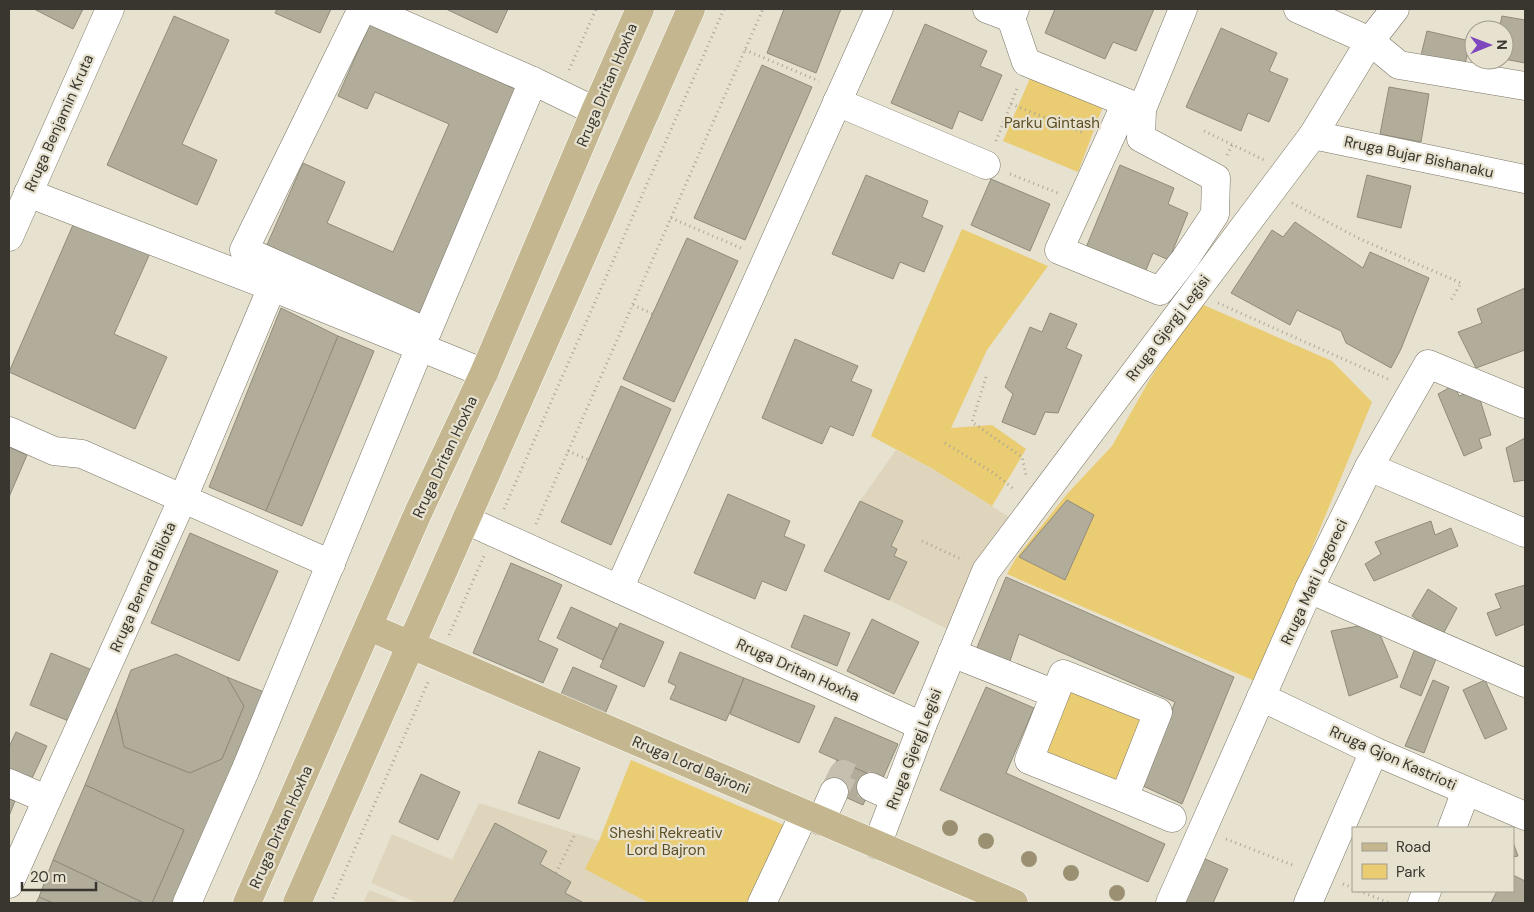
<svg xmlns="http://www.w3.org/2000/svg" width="1534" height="912" viewBox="0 0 1534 912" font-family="'DM Sans',sans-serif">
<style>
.built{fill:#ded5bc}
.green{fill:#eacc72}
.building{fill:#b2ac9b;stroke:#918b7b}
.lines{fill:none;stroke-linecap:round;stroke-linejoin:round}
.minor-tunnel{stroke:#c4bfaf;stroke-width:28;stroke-dasharray:28 14;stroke-linecap:butt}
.minor-casing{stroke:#7a7565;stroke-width:29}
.major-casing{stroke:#fff;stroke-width:29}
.path{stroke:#aba698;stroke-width:3;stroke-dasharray:1 4;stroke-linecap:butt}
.minor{stroke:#fff;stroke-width:28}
.major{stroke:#c4b68e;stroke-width:28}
.tree{fill:#9b9172}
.labels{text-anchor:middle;stroke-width:4.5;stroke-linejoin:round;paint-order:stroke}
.street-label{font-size:15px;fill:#39362f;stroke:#e7e1cf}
.park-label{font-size:15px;fill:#5d4f25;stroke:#e7e1cf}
</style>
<rect width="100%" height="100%" fill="#e7e1cf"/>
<g class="built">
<path d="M 896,450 L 933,469 L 1009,517 L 977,566 L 951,631 L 889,600 L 824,571 L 860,501 Z"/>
<path d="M 479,803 L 599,841 L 586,869 L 649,903 L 418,903 L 371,883 L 392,834 L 452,860 Z"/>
<path d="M 369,890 L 402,903 L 363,903 Z"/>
</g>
<g class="green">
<path d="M 1031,76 L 1103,106 L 1078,172 L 1003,141 Z"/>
<path d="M 962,229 L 1048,266 L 987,350 L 951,428 L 992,425 L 1026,449 L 992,506 L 933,469 L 871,436 Z"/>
<path d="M 1199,303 L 1332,361 L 1372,402 L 1257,682 L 1007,574 L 1016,558 L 1067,494 L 1112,446 L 1150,379 Z"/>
<path d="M 1072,686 L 1144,716 L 1121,786 L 1044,754 Z"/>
<path d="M 631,760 L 786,826 L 746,903 L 649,903 L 585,869 L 599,841 Z"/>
</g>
<g class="building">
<path d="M 34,9 L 83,9 L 73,29 Z"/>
<path d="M 277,9 L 331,9 L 320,33 L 275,13 Z"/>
<path d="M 446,9 L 508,9 L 497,33 Z"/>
<path d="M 784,9 L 841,9 L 816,73 L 767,53 Z"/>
<path d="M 1055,9 L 1154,9 L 1136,51 L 1113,42 L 1105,59 L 1045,33 Z"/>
<path d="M 174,16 L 229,40 L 182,144 L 217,160 L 197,205 L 107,165 Z"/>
<path d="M 1502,16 L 1525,20 L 1525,63 L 1504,59 L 1504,30 L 1499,30 Z"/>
<path d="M 370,24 L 520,91 L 418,323 L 263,254 L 303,163 L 345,182 L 327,223 L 393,252 L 449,124 L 375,92 L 367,109 L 338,96 Z"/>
<path d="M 925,24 L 987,51 L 980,66 L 1002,75 L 982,121 L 959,111 L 952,129 L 891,103 Z"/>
<path d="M 1221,28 L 1277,53 L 1269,71 L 1288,79 L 1269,122 L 1248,113 L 1241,131 L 1186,107 Z"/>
<path d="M 1427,31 L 1470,41 L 1464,69 L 1420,59 Z"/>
<path d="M 762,65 L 812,87 L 745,240 L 694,218 Z"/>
<path d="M 1389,87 L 1429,94 L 1421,142 L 1380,134 Z"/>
<path d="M 1120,165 L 1174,188 L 1168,204 L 1188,213 L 1169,260 L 1153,253 L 1144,275 L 1085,250 Z"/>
<path d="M 866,175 L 928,201 L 922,217 L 943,226 L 924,272 L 900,262 L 893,279 L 832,254 Z"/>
<path d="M 1367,175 L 1411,186 L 1401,228 L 1357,217 Z"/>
<path d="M 991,179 L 1050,204 L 1030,251 L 971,225 Z"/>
<path d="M 76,218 L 151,251 L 114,334 L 167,357 L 135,429 L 9,372 Z"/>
<path d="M 1295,222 L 1363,268 L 1370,252 L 1429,278 L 1401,349 L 1391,368 L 1346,343 L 1341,331 L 1297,310 L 1290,325 L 1231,293 L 1272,230 L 1283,237 Z"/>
<path d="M 687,238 L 738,261 L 674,402 L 623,379 Z"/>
<path d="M 1525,288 L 1525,350 L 1476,368 L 1458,332 L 1482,323 L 1477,309 Z"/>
<path d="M 281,308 L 338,336 L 266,511 L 209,487 Z"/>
<path d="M 1050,313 L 1077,324 L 1066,348 L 1082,355 L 1058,413 L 1045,412 L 1035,435 L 1002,422 L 1013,394 L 1005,387 L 1030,327 L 1042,332 Z"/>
<path d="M 338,336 L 374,351 L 302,526 L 266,511 Z"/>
<path d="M 795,339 L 858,366 L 851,381 L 872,390 L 853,436 L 830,426 L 822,444 L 762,418 Z"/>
<path d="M 1454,385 L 1459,396 L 1477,390 L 1491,435 L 1479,439 L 1482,448 L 1464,456 L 1438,394 Z"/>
<path d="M 621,386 L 671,409 L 611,545 L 561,522 Z"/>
<path d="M 1525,438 L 1525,480 L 1514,482 L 1506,448 Z"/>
<path d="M 9,447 L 27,455 L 9,497 Z"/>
<path d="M 728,494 L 790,521 L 784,536 L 805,545 L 786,591 L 762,581 L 755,599 L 694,573 Z"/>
<path d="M 1067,500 L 1094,515 L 1065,580 L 1019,557 Z"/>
<path d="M 860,501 L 903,521 L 891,546 L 897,549 L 894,556 L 907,562 L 889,600 L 824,571 Z"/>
<path d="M 1431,521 L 1435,535 L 1451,528 L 1458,546 L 1374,581 L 1365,564 L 1381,554 L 1375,542 Z"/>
<path d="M 190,533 L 278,571 L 239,661 L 151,623 Z"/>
<path d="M 511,563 L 562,585 L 538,640 L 558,649 L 543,683 L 473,653 Z"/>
<path d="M 1006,577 L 1234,677 L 1182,804 L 1143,786 L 1175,702 L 1019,634 L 1009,664 L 976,650 Z"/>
<path d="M 1525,585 L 1525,624 L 1496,636 L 1487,613 L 1501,608 L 1495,594 Z"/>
<path d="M 1428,589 L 1457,608 L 1442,636 L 1412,616 Z"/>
<path d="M 571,607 L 617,628 L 603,660 L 557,638 Z"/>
<path d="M 804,615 L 850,633 L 837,666 L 791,647 Z"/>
<path d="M 872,619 L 919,642 L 894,694 L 847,671 Z"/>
<path d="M 620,623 L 664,642 L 644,687 L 600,667 Z"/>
<path d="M 1375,623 L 1398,677 L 1349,696 L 1331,631 Z"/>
<path d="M 1416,646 L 1438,654 L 1421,696 L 1400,687 Z"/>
<path d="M 680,652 L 744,678 L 726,721 L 670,699 L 676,686 L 668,682 Z"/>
<path d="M 51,653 L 92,670 L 71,722 L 30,705 Z"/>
<path d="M 176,654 L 227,677 L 244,706 L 222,759 L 190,773 L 124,747 L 116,709 L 131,670 Z"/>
<path d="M 573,667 L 617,686 L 602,721 L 558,701 Z"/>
<path d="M 227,677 L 269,694 L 178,903 L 152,903 L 184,830 L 85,785 L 116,709 L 124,747 L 190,773 L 222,759 L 244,706 Z"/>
<path d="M 744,678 L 815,706 L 799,743 L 730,714 Z"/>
<path d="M 1433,680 L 1449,687 L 1424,753 L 1405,746 Z"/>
<path d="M 1485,680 L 1507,729 L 1485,739 L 1463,690 Z"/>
<path d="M 986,687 L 1034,708 L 1006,773 L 1165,844 L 1148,882 L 940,790 Z"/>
<path d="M 835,717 L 898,744 L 882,780 L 819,752 Z"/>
<path d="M 16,732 L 47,746 L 27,789 L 9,780 L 9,747 Z"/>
<path d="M 539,751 L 580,768 L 559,819 L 518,803 Z"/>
<path d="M 837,760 L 875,777 L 863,805 L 825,788 Z"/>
<path d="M 421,774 L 460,792 L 438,840 L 399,822 Z"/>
<path d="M 85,785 L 184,830 L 152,903 L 144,903 L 53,860 Z"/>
<path d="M 9,799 L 15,801 L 9,816 Z"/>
<path d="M 495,823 L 547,851 L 540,864 L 571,882 L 565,893 L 584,903 L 453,903 Z"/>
<path d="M 1513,842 L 1518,856 L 1513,857 Z"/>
<path d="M 1203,858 L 1228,869 L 1213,903 L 1188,903 L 1184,902 Z"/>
<path d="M 53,860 L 133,898 L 144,903 L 53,903 L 39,897 Z"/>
<path d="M 1513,875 L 1525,881 L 1525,903 L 1491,903 L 1497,891 L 1513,891 Z"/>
<path d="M 39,897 L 53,903 L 36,903 Z"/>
</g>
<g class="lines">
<path class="minor-tunnel" d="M 834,792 L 843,774 L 871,787"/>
<defs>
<g id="minor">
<path d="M 362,9 L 244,250 L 427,332 L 533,81 L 595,111"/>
<path d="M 368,9 L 533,81"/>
<path d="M 987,9 L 1011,18"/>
<path d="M 1015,9 L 1011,18 L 1026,62 L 1142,109 L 1183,9"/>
<path d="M 1298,9 L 1370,41 L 1399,65 L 1525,86"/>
<path d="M 837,102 L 986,165"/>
<path d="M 1126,103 L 1059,250 L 1160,291 L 1185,259 L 1215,214 L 1216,178 L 1141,138 L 1142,109"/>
<path d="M 1313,135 L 1525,179"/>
<path d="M 28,193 L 272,287 L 484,373"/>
<path d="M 9,237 L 110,9"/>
<path d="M 9,431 L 54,451 L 82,454 L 331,564"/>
<path d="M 1369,467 L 1525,533"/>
<path d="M 466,520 L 922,726"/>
<path d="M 619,589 L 879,9"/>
<path d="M 1309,589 L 1525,683"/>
<path d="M 952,653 L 1055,694 L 1029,760 L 1124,798 L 1158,712 L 1063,674 L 1055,694"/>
<path d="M 1261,697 L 1374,751 L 1525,816"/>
<path d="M 9,783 L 46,799"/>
<path d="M 871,787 L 895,798"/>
<path d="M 1124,798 L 1172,818"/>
<path d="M 821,821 L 834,792"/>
<path d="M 1452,828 L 1466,791"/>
<path d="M 877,845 L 922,726 L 986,571 L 1313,135 L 1370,41 L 1395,9"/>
<path d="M 9,884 L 183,498 L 272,287"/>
<path d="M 187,903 L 245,771 L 420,347"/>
<path d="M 762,903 L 804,814"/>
<path d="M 1170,903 L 1309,589 L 1369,467 L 1428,364 L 1525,404"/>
<path d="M 1308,903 L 1374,751"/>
<path d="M 1422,903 L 1427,891"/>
</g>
<g id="major">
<path d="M 369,627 L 1014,903"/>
<path d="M 247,903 L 418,513 L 484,373 L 595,111 L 640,9"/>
<path d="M 297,903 L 691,9"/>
</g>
</defs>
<use href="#minor" class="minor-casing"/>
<use href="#major" class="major-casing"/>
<g class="path">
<path d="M 745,50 L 819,81"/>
<path d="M 569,70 L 596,9"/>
<path d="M 1011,104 L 1084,133"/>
<path d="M 1204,131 L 1264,160"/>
<path d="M 996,141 L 1018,86"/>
<path d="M 1227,155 L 1232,145"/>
<path d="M 1010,174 L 1058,193"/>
<path d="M 1292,203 L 1358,238 L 1461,283 L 1450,302"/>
<path d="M 671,218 L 743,249"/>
<path d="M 1218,303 L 1390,380"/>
<path d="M 633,305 L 653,314"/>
<path d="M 986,377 L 972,422 L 1022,457 L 1026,475"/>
<path d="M 945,443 L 995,474 L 1015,490"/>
<path d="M 568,451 L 589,460"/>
<path d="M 504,509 L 724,9"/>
<path d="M 536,524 L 763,9"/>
<path d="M 922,541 L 963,560"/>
<path d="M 449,635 L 484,556"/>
<path d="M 1226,839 L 1295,866"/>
<path d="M 556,873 L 575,834"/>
<path d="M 1343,884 L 1353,888"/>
<path d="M 1359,891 L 1390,903"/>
<path d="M 331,903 L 429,680"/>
</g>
<use href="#minor" class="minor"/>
<use href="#major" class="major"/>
</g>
<g class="tree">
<circle cx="950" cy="828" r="8"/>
<circle cx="986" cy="841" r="8"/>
<circle cx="1029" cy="859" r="8"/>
<circle cx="1071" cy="873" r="8"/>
<circle cx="1117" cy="893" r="8"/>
</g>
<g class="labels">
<g class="street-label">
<text transform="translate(607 85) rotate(-67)" y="5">Rruga Dritan Hoxha</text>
<text transform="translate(59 123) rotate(-66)" y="5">Rruga Benjamin Kruta</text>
<text transform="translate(1419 157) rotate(12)" y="5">Rruga Bujar Bishanaku</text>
<text transform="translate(1168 328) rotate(-53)" y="5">Rruga Gjergj Legisi</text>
<text transform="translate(445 457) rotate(-65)" y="5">Rruga Dritan Hoxha</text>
<text transform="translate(1314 582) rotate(-65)" y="5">Rruga Mati Logoreci</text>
<text transform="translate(143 587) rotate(-66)" y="5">Rruga Bernard Bilota</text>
<text transform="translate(798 670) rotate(24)" y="5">Rruga Dritan Hoxha</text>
<text transform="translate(914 749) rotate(-69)" y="5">Rruga Gjergj Legisi</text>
<text transform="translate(1393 758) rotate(24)" y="5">Rruga Gjon Kastrioti</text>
<text transform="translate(691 765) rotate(23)" y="5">Rruga Lord Bajroni</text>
<text transform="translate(281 827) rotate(-66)" y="5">Rruga Dritan Hoxha</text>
</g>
<g class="park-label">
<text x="1052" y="128">Parku Gintash</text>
<text x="666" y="838">Sheshi Rekreativ<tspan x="666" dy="17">Lord Bajron</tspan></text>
</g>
</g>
<rect width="1534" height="912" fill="none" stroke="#39362f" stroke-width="20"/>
<rect x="1352" y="827" width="162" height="65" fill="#e7e1cf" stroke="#a19d8f"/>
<rect x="1362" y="843" width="25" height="8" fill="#c4b68e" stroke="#a19d8f"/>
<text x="1396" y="852" font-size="15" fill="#39362f">Road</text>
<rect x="1362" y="864" width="25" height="15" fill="#eacc72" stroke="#a19d8f"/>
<text x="1396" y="877" font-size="15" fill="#39362f">Park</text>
<g transform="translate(1489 45) rotate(89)"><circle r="24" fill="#e7e1cf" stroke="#a19d8f"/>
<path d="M0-4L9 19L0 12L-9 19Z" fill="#7e47be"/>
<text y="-8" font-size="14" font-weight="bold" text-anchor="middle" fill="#39362f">N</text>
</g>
<path d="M22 882v8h74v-8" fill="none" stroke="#39362f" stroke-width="2.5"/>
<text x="30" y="882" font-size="15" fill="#39362f" stroke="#e7e1cf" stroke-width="4" paint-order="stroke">20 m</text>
</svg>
